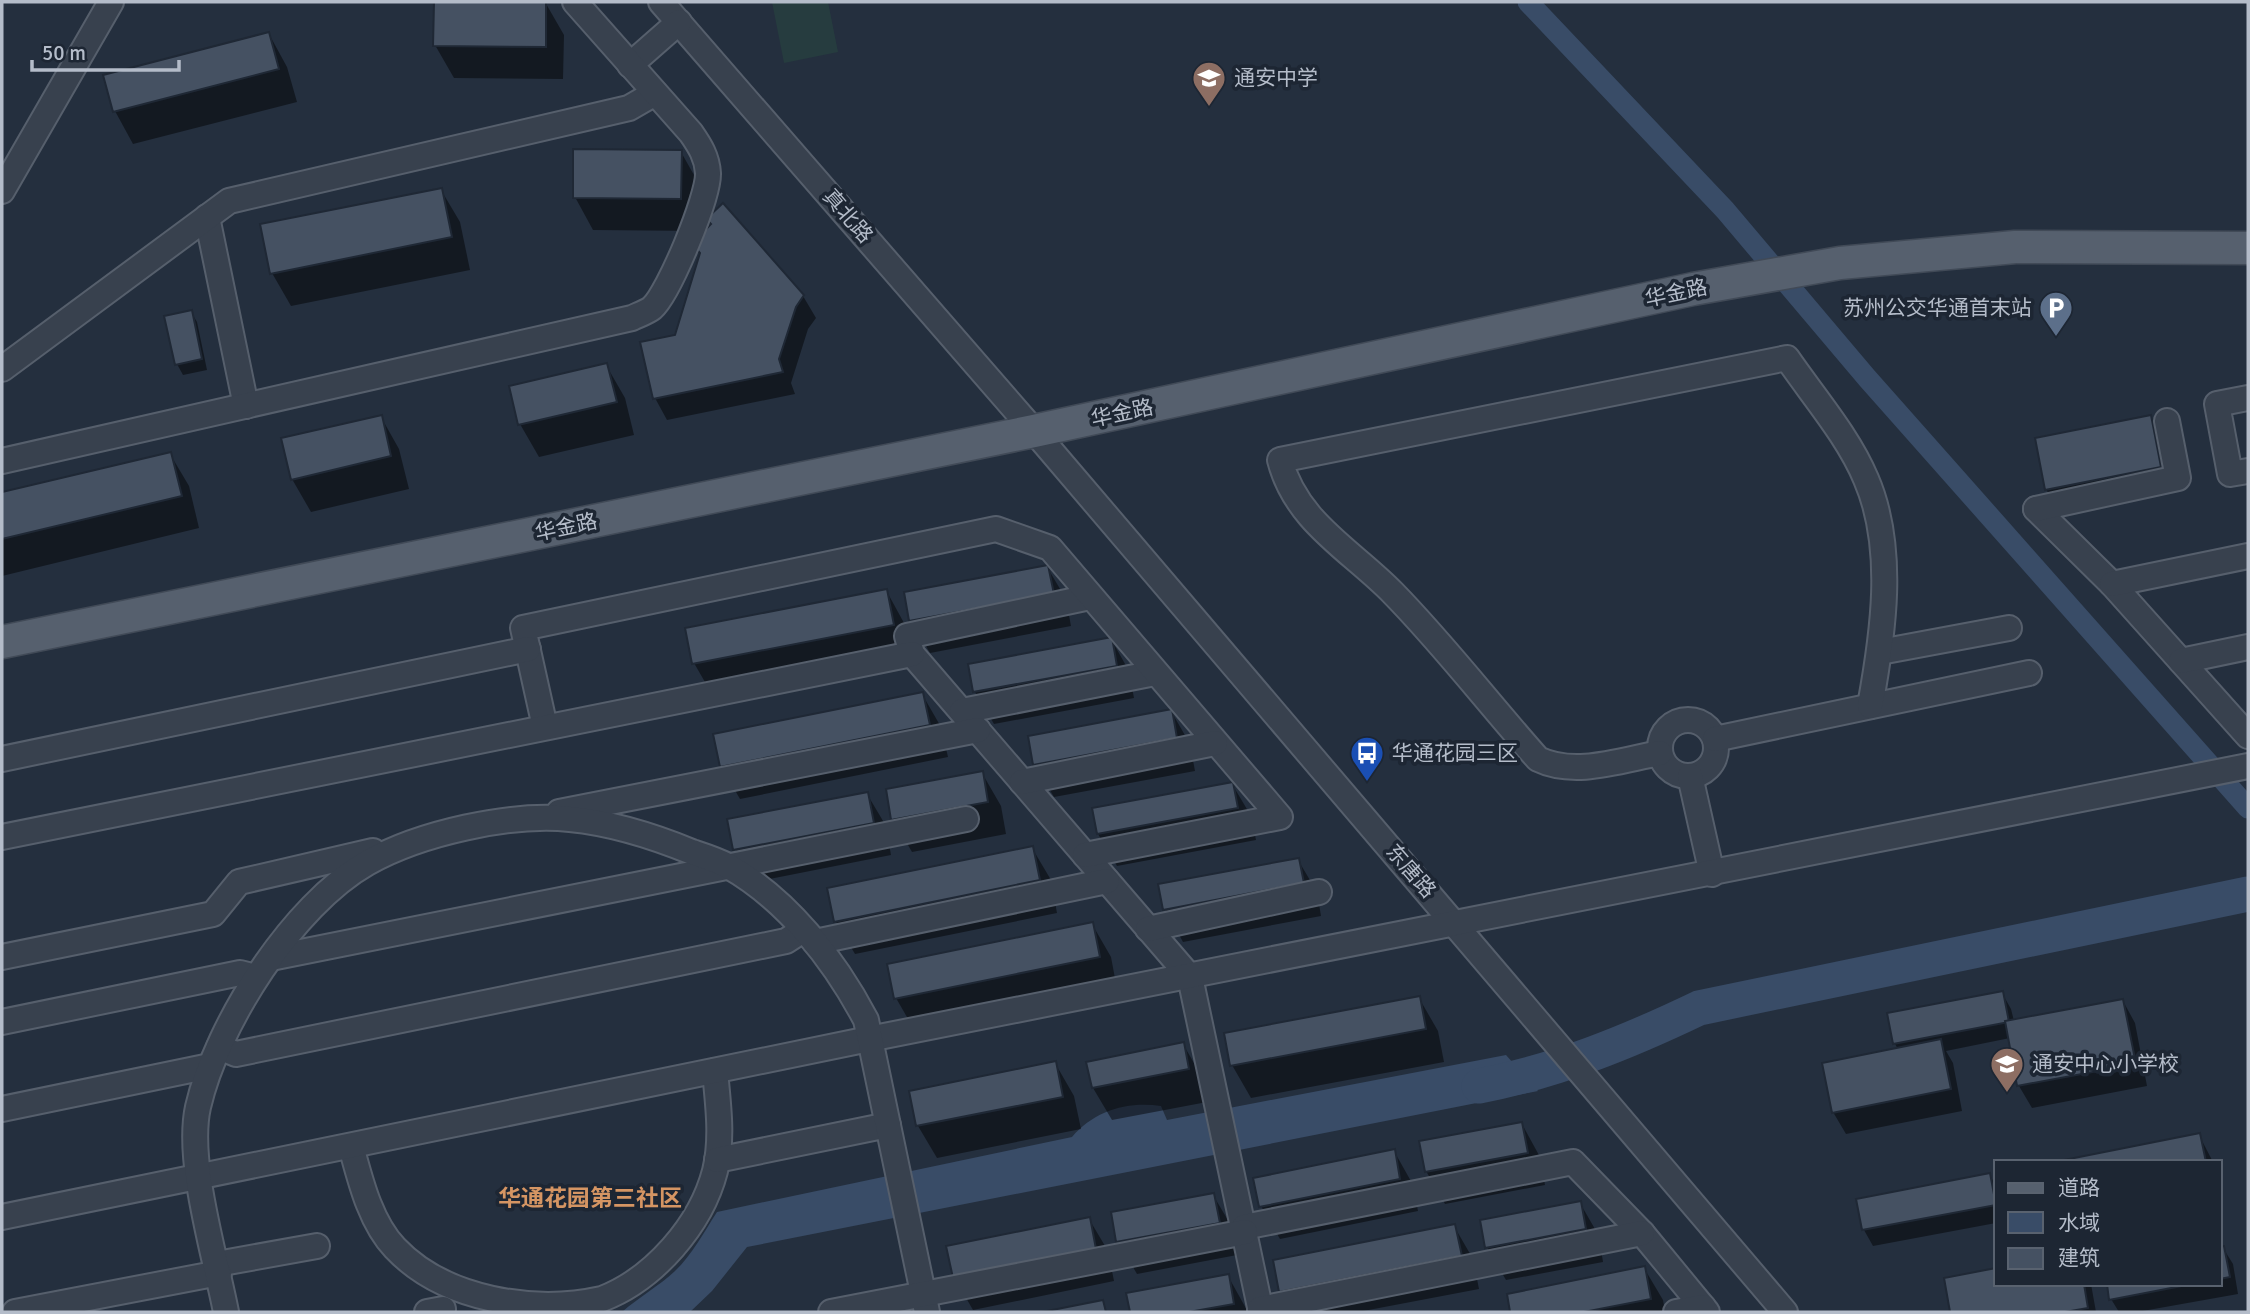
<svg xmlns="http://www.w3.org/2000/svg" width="2250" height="1314" viewBox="0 0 2250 1314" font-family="Signika,'Noto Sans SC',sans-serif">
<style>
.green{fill:#263c3f}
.water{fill:#394c67}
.shadow{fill:#0007}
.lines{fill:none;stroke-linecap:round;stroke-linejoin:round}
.canal{stroke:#394c67;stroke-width:21}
.river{stroke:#394c67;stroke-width:35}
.building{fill:#455162;stroke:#1f2835;stroke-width:2}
.minor-casing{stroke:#565f6c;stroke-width:28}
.major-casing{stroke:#414a57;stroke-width:35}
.minor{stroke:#38414e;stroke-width:24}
.major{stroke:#56606e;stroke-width:32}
.labels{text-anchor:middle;stroke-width:7;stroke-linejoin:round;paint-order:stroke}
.poi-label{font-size:21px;fill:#b4bcc9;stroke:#1d2633;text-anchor:start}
.street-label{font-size:21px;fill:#b4bcc9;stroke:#1d2633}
.neighbourhood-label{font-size:23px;font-weight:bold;fill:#d59563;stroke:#1d2633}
</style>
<rect width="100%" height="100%" fill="#242f3e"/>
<path class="green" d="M 772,2 L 828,2 L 838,52 L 784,63 Z"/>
<path class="water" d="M 1506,1055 L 1538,1091 L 747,1247 L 712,1291 L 690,1312 L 622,1312 C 639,1297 659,1286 675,1271 C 692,1255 704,1232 717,1212 L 1072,1137 C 1094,1111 1127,1101 1161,1106 L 1167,1120 Z"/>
<g class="shadow">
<path d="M 436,2 L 545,2 L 564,35 L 563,79 L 454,78 L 435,45 Z"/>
<path d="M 269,34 L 287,67 L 297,102 L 133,144 L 115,111 Z"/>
<path d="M 681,152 L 699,184 L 699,231 L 593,230 L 575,197 Z"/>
<path d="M 441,190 L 460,222 L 470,270 L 291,306 L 272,273 Z"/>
<path d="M 708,220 L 803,296 L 816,318 L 808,329 L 791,383 L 795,394 L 667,420 L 655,398 L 701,256 L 694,244 L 712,226 Z"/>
<path d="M 191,312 L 197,322 L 207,370 L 183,375 L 177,364 Z"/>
<path d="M 606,365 L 625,398 L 634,435 L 539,457 L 520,424 Z"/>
<path d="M 381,417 L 399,449 L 409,489 L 311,512 L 292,479 Z"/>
<path d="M 2150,417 L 2163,439 L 2173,489 L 2059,511 L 2046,489 Z"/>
<path d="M 170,454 L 189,486 L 199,528 L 2,576 L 2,494 Z"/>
<path d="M 1047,567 L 1066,599 L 1071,626 L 930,653 L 911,620 Z"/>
<path d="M 886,590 L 904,623 L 911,657 L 713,696 L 694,663 Z"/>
<path d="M 1111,639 L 1129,671 L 1134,698 L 994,724 L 975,692 L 970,665 Z"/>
<path d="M 922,694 L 941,727 L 948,757 L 740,799 L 721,766 Z"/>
<path d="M 1171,711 L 1190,744 L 1195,771 L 1054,797 L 1035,765 L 1030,738 Z"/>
<path d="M 982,773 L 1001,806 L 1006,834 L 912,852 L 893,819 Z"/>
<path d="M 1232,784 L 1251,816 L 1256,840 L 1117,866 L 1098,834 Z"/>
<path d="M 867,794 L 886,826 L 891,855 L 754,882 L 735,849 Z"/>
<path d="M 1032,848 L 1051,880 L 1057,913 L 855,954 L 836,922 L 829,889 Z"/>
<path d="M 1298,860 L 1317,892 L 1321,916 L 1183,942 L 1165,909 Z"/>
<path d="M 1092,924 L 1111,957 L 1117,989 L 915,1031 L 896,998 Z"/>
<path d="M 2002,993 L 2011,1009 L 2014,1021 L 2123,1001 L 2135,1023 L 2147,1086 L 2032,1108 L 2019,1086 L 2010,1038 L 1946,1051 L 1953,1063 L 1962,1111 L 1846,1134 L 1833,1112 L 1898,1049 L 1895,1044 Z"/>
<path d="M 1419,998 L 1438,1031 L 1444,1062 L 1251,1098 L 1232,1065 Z"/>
<path d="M 1183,1044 L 1202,1077 L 1207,1102 L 1112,1120 L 1093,1088 Z"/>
<path d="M 1055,1063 L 1074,1096 L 1081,1129 L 937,1158 L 918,1126 L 911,1092 Z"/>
<path d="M 1522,1124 L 1540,1157 L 1545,1185 L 1445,1204 L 1426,1171 Z"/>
<path d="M 2199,1135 L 2213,1162 L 2063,1162 Z"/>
<path d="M 1394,1151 L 1412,1183 L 1418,1211 L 1280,1239 L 1261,1206 Z"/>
<path d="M 1990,1175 L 1996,1187 L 1996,1223 L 1873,1246 L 1864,1230 Z"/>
<path d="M 1213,1195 L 1232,1227 L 1237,1255 L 1137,1274 L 1118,1241 Z"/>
<path d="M 1580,1203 L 1599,1236 L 1603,1262 L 1506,1280 L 1487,1247 Z"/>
<path d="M 1089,1219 L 1108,1251 L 1114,1281 L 973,1310 L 954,1277 Z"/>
<path d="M 1454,1226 L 1473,1259 L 1479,1289 L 1358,1312 L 1293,1312 L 1281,1291 Z"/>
<path d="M 2220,1248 L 2223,1248 L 2233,1264 L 2238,1294 L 2137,1312 L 2119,1312 L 2111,1299 L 2108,1284 L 2220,1284 Z"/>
<path d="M 1644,1268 L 1663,1300 L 1665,1312 L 1512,1312 L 1509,1295 Z"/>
<path d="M 1996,1270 L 1996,1284 L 2091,1284 L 2096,1312 L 1952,1312 L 1946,1279 Z"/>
<path d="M 1228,1276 L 1248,1312 L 1132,1312 L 1128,1294 Z"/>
</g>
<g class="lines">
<path class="canal" d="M 1528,2 L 1725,210 L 1867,378 L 2248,808"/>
<path class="river" d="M 1479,1086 C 1557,1071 1628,1042 1699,1008 L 2248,894"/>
</g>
<g class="building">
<path d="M 434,2 L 546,2 L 546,47 L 433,46 Z"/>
<path d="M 269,32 L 279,69 L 113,112 L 103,75 Z"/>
<path d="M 573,149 L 682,150 L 681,199 L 573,198 Z"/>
<path d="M 442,188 L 452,237 L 270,274 L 260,224 Z"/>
<path d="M 723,203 L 804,295 L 796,307 L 779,359 L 783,372 L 653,399 L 640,342 L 675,335 L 700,253 L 692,244 L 711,224 L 706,219 Z"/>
<path d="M 192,310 L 202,359 L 175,365 L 164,316 Z"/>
<path d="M 607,363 L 617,402 L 518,425 L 509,386 Z"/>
<path d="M 382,415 L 391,456 L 291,480 L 281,438 Z"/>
<path d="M 2151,415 L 2161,467 L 2045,490 L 2035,438 Z"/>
<path d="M 171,452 L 182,496 L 2,539 L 2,492 Z"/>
<path d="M 1048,565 L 1054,594 L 909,621 L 904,592 Z"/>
<path d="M 887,589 L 894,625 L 692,664 L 685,628 Z"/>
<path d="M 1112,637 L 1117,666 L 973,692 L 968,664 Z"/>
<path d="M 923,692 L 930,725 L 720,767 L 713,734 Z"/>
<path d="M 1172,709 L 1177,738 L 1033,765 L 1028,736 Z"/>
<path d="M 983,771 L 988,802 L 891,820 L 886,789 Z"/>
<path d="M 1233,782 L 1238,808 L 1097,834 L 1092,808 Z"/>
<path d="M 868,792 L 874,823 L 733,850 L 727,819 Z"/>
<path d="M 1033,846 L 1040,880 L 834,922 L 827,888 Z"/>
<path d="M 1299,858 L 1304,883 L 1163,910 L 1158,884 Z"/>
<path d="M 1093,922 L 1100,957 L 894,999 L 887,964 Z"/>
<path d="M 2003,991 L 2009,1022 L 1893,1044 L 1887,1013 Z"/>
<path d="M 1420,996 L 1426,1029 L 1230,1066 L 1224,1033 Z"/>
<path d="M 2123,999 L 2136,1064 L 2017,1086 L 2005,1021 Z"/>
<path d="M 1941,1039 L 1951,1089 L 1832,1113 L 1822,1063 Z"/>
<path d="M 1184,1042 L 1189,1069 L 1092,1088 L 1086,1062 Z"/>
<path d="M 1056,1061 L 1063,1097 L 916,1126 L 909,1091 Z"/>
<path d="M 1522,1122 L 1528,1153 L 1425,1172 L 1419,1141 Z"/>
<path d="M 2200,1133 L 2206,1162 L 2054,1162 Z"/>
<path d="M 1395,1149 L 1400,1179 L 1259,1207 L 1253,1178 Z"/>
<path d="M 1990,1173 L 1996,1205 L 1862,1230 L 1856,1199 Z"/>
<path d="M 1214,1193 L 1220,1223 L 1116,1242 L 1111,1212 Z"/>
<path d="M 1581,1201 L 1586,1229 L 1485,1248 L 1480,1220 Z"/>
<path d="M 1090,1217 L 1096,1249 L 953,1278 L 946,1246 Z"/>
<path d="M 1455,1224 L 1462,1256 L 1279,1292 L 1273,1260 Z"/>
<path d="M 2220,1246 L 2224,1246 L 2230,1277 L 2220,1279 Z"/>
<path d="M 1645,1266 L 1651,1299 L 1584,1312 L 1510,1312 L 1507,1294 Z"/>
<path d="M 1996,1268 L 1996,1284 L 2084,1284 L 2088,1308 L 2065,1312 L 1950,1312 L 1944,1278 Z"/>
<path d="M 1229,1274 L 1234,1304 L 1189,1312 L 1130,1312 L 1126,1293 Z"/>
<path d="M 2107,1284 L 2192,1284 L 2109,1300 Z"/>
<path d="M 1103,1300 L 1106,1312 L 1042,1312 Z"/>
</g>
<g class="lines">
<defs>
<g id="minor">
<path d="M 661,2 L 1034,431 L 1785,1312"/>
<path d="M 630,65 L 679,22"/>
<path d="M 2,191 L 111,2"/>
<path d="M 207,217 L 246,406"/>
<path d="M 2,369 L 229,201 L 629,108 L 655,93"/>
<path d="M 2248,398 L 2217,404 L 2230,474 L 2248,471"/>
<path d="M 2,461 L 632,318 C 638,315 647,312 652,308 C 669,293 709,196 708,173 C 707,157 700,146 691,133 L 575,2"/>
<path d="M 2036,509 L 2112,584 L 2248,736"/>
<path d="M 2036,509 L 2178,478 L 2167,421"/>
<path d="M 2112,584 L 2248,556"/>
<path d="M 1090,597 L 907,636 L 912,654 L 1190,977 L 1261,1312"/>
<path d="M 1880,652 L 2009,628"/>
<path d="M 2181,661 L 2248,647"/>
<path d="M 962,711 L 1155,673"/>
<circle cx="1688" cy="748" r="28"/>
<path d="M 545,727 L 523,628 L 996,529 L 1050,548 L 1280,817 L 1085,855"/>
<path d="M 1715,739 L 2029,673"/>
<path d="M 1660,753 C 1621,760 1575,777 1538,759 C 1489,704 1444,645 1393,593 C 1351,550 1296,522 1280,460 L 1787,358 C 1813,396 1848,436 1866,479 C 1896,548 1883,635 1870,706"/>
<path d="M 2,759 L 528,649"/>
<path d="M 1690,776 L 1712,874"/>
<path d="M 1022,782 L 1215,743"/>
<path d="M 559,812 L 978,730"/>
<path d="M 2,837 L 912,654"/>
<path d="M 1148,929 L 1319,892"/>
<path d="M 815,942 L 1107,881"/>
<path d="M 2,957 L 213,914 L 239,882 L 373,851"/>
<path d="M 271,958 L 966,819"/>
<path d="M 2,1022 L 240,973 L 256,977"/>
<path d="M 219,1047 L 236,1054 L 786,941 L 803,930"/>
<path d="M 2,1109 L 210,1066"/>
<path d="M 351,1146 C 360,1179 370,1222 395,1248 C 444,1300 534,1314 602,1299 C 654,1279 701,1225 715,1171 C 723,1138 718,1104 715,1071"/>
<path d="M 717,1160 L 888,1125"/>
<path d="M 2,1217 L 869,1039 L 2248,766"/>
<path d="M 1244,1227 L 1573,1162 L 1642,1233 L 1707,1312"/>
<path d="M 217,1264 L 317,1246"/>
<path d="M 1260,1309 L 1642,1233"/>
<path d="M 15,1312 L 219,1273"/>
<path d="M 226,1312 C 215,1255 186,1161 198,1107 C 217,1024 293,905 367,863 C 420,833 510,813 570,819 C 612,823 653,836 692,852 C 704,856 717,860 728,866 C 788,900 835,961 866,1020 L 927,1312"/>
<path d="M 427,1312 L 443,1309"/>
<path d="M 831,1312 L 1245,1232"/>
<path d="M 1676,1312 L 1703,1307"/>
</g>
<path id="major" d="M 2,642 L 1034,431 L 1693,289 L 1840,263 L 2015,247 L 2248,248"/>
</defs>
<use href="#minor" class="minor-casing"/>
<use href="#major" class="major-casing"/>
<use href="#minor" class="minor"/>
<use href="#major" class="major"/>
</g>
<defs>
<symbol id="school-pin" viewBox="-11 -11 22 30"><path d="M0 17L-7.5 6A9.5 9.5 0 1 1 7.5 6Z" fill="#8d6e63" stroke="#1d2633"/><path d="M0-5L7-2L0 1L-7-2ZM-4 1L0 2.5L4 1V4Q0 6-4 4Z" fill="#fff"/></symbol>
<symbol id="parking-pin" viewBox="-11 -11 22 30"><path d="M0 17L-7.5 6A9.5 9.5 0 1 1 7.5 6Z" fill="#5c6f8a" stroke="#1d2633"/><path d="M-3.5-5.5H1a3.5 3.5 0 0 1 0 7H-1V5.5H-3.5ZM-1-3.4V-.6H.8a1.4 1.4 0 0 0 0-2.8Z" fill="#fff"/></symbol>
<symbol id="bus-pin" viewBox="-11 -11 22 30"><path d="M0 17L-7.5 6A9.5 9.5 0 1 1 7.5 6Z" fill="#1a4fb4" stroke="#1d2633"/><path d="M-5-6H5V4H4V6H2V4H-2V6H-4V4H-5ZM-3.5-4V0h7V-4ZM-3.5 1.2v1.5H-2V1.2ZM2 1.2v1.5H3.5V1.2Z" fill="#fff"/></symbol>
</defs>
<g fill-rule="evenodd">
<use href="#school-pin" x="1190" y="59" width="38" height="52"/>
<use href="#parking-pin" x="2037" y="289" width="38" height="52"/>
<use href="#bus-pin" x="1348" y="734" width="38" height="52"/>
<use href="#school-pin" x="1988" y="1045" width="38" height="52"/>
</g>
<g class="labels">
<g class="poi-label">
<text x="1234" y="85">通安中学</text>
<text x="2032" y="315" text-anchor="end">苏州公交华通首末站</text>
<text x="1392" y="760">华通花园三区</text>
<text x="2032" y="1071">通安中心小学校</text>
</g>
<g class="street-label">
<text transform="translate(848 216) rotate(49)" y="7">真北路</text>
<text transform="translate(1676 293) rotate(-12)" y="7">华金路</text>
<text transform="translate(1122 413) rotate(-12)" y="7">华金路</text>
<text transform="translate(566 527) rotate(-12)" y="7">华金路</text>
<text transform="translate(1411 871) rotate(49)" y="7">东唐路</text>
</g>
<g class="neighbourhood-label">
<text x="590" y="1206">华通花园第三社区</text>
</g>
</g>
<rect width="2250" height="1314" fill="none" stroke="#b4bcc9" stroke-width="7"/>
<rect x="1994" y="1160" width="228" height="126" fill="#1d2633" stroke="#59626f" stroke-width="2"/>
<rect x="2008" y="1183" width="35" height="10" fill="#56606e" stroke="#59626f" stroke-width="2"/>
<text x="2058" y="1195" font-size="21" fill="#b4bcc9">道路</text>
<rect x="2008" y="1212" width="35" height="21" fill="#394c67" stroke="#59626f" stroke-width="2"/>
<text x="2058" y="1230" font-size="21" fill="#b4bcc9">水域</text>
<rect x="2008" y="1248" width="35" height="21" fill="#455162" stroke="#59626f" stroke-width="2"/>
<text x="2058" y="1265" font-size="21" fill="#b4bcc9">建筑</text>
<path d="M32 60v10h147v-10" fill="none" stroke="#b4bcc9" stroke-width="3.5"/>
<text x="42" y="60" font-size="21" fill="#b4bcc9" stroke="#1d2633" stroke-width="5" paint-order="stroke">50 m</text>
</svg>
